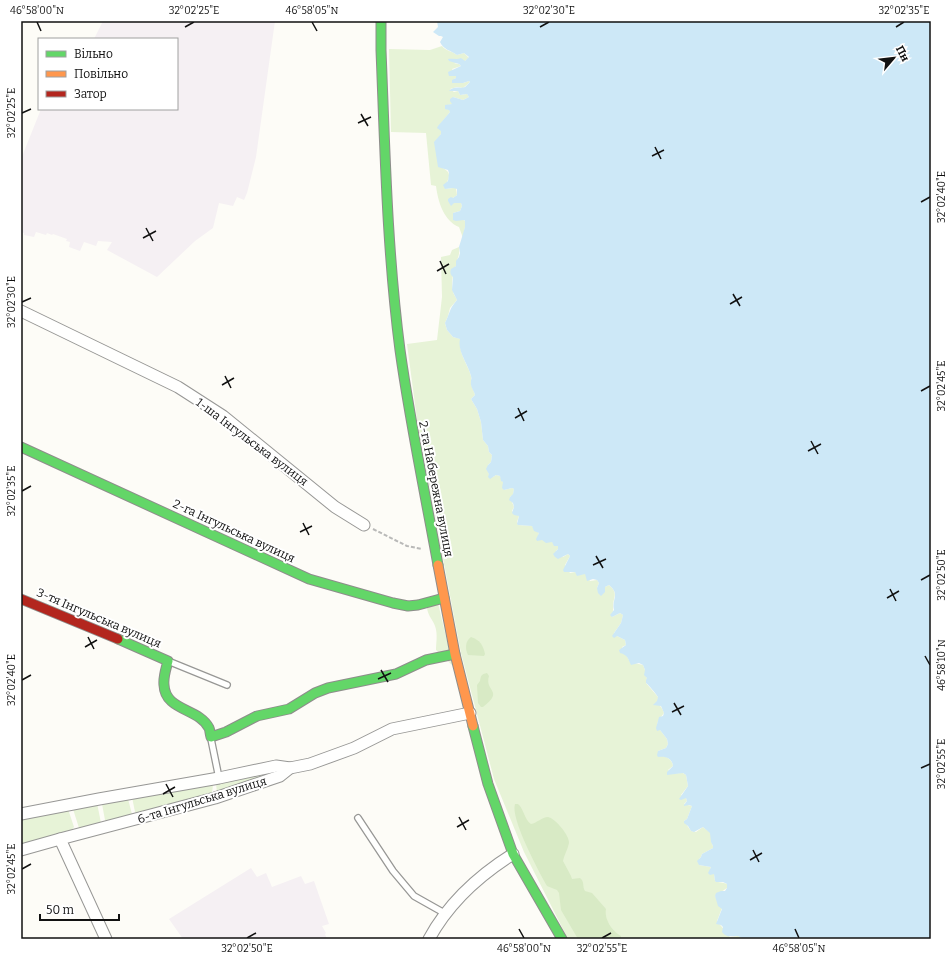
<svg xmlns="http://www.w3.org/2000/svg" width="952" height="960" viewBox="0 0 952 960" font-family="Bitter,serif">
<style>
.industrial{fill:#f5f0f3}
.green{fill:#e7f3d7}
.forest{fill:#d8eac5}
.water{fill:#cde8f7}
.lines{fill:none;stroke-linecap:round;stroke-linejoin:round}
.lane-casing{stroke:#979795;stroke-width:8}
.street-casing{stroke:#979795;stroke-width:13}
.fast-casing{stroke:#8e8d8b;stroke-width:11}
.slow-casing{stroke:#8e8d8b;stroke-width:11}
.jam-casing{stroke:#8e8d8b;stroke-width:11}
.path{stroke:#b9b9b8;stroke-width:2;stroke-dasharray:4 2;stroke-linecap:butt}
.lane{stroke:#fffffe;stroke-width:5.5}
.street{stroke:#fffffe;stroke-width:11}
.fast{stroke:#63d668;stroke-width:9}
.slow{stroke:#ff974d;stroke-width:9}
.jam{stroke:#b3261e;stroke-width:9}
.ticks{fill:none;stroke:#111;stroke-width:1.5}
.labels{text-anchor:middle;stroke-width:4;stroke-linejoin:round;paint-order:stroke}
.street-label{font-size:12px;fill:#111;stroke:#fff}
.neatline{fill:none;stroke:#111;stroke-width:1.5}
.ticks-label{font-size:10px;text-anchor:middle;fill:#111}
</style>
<rect width="100%" height="100%" fill="#fdfcf7"/>
<g class="industrial">
<path d="M 103,21 L 275,21 L 256,157 L 247,193 L 244,200 L 237,197 L 233,206 L 219,203 L 213,228 L 195,241 L 157,277 L 107,250 L 112,242 L 98,241 L 96,246 L 84,242 L 80,251 L 69,247 L 70,242 L 66,241 L 67,239 L 53,234 L 52,235 L 47,233 L 46,235 L 36,232 L 34,237 L 24,235 L 24,233 L 21,232 L 21,159 L 41,109 L 177,109 L 177,39 L 94,39 Z"/>
<path d="M 251,868 L 257,877 L 266,873 L 272,887 L 301,876 L 305,884 L 314,881 L 329,924 L 322,926 L 326,933 L 325,934 L 327,939 L 183,939 L 169,919 Z"/>
</g>
<g class="green">
<path d="M 442,46 C 446,51 452,51 457,55 L 464,53 L 469,58 L 465,61 L 454,64 L 459,64 L 461,66 L 452,69 L 456,76 L 456,78 L 454,79 L 463,83 L 469,81 L 470,82 L 463,88 L 457,87 L 450,89 L 454,92 L 458,91 L 460,95 L 467,94 L 469,97 L 463,100 L 453,97 L 452,104 L 448,105 L 450,112 L 441,123 L 441,134 L 438,139 L 441,167 C 455,174 447,178 445,189 L 453,188 L 456,188 L 457,195 L 453,198 L 454,203 L 461,203 L 462,206 L 460,211 L 453,213 L 465,221 L 465,227 L 463,238 L 459,227 C 444,221 438,202 436,186 L 431,185 L 426,133 L 391,132 L 389,49 L 430,50 Z"/>
<path d="M 459,247 C 460,257 457,257 456,266 L 454,268 C 453,275 451,285 453,291 C 453,294 456,297 457,300 L 450,308 L 448,316 L 445,323 L 447,330 L 453,337 L 461,339 C 457,351 468,365 471,376 C 472,381 471,378 471,382 C 471,386 474,391 475,395 L 471,399 L 477,409 L 481,422 L 483,440 L 488,446 L 489,452 L 492,455 L 491,462 L 488,465 L 489,475 L 493,477 L 496,475 L 500,476 L 503,482 L 504,490 L 512,488 L 514,489 L 513,495 L 510,497 L 514,507 L 512,511 L 519,516 L 517,522 L 518,525 L 532,526 L 539,533 L 538,536 L 542,540 L 552,542 L 558,546 L 558,549 L 556,551 L 563,557 L 568,554 L 570,556 L 565,565 L 570,573 L 575,572 L 576,573 L 586,574 L 590,581 L 597,580 L 599,583 L 597,588 L 605,592 L 605,587 L 609,585 C 619,594 613,596 613,607 C 613,611 613,613 612,617 L 620,613 L 623,615 L 621,623 L 614,633 L 617,636 L 625,640 L 626,645 L 622,647 L 630,662 L 643,665 L 645,670 L 645,675 L 647,678 L 646,683 L 658,697 C 657,705 662,706 664,713 L 658,721 L 657,726 L 667,739 L 668,744 L 666,748 L 658,751 C 663,757 672,757 673,766 L 668,770 C 676,775 675,773 683,773 L 686,775 L 688,786 L 681,795 L 686,798 L 687,801 L 684,804 L 692,806 L 687,819 L 684,821 L 691,831 L 696,832 L 703,827 C 705,829 709,831 711,833 C 713,837 710,841 713,846 L 713,848 L 702,854 L 701,857 L 699,859 L 699,865 L 711,867 L 710,869 L 714,874 L 715,881 C 719,883 723,882 727,884 L 727,888 L 715,896 L 722,908 L 717,921 L 730,937 L 738,936 L 744,939 L 568,939 L 524,852 L 494,779 L 461,653 L 418,427 L 407,344 L 437,340 L 442,297 L 441,257 L 450,255 L 452,250 Z"/>
<path d="M 438,603 L 453,666 L 436,650 C 436,643 438,634 435,626 C 433,620 428,616 427,608 Z"/>
<path d="M 283,770 L 217,793 L 216,783 Z"/>
<path d="M 213,784 L 212,794 L 137,814 L 135,812 L 132,797 Z"/>
<path d="M 128,799 L 132,814 L 131,816 L 106,821 L 105,820 L 102,804 L 103,802 Z"/>
<path d="M 97,803 L 101,823 L 81,829 L 79,828 L 73,809 Z"/>
<path d="M 68,809 L 74,827 L 71,831 L 21,845 L 21,818 Z"/>
</g>
<g class="forest">
<path d="M 471,637 C 480,640 483,645 485,654 L 484,656 L 468,655 C 465,649 465,641 471,637 Z"/>
<path d="M 487,673 L 489,676 C 484,692 505,690 483,707 L 481,707 L 478,703 L 477,685 L 480,681 C 481,676 481,674 487,673 Z"/>
<path d="M 515,804 L 518,804 C 524,809 524,819 531,824 C 537,823 542,817 548,817 C 555,818 570,836 569,843 C 568,849 564,855 563,861 L 571,876 L 572,879 L 580,878 C 585,882 582,886 585,891 L 592,893 L 606,909 C 604,919 612,931 621,936 L 621,939 L 578,939 L 561,910 L 559,893 L 557,890 L 547,886 C 539,872 510,818 515,804 Z"/>
</g>
<path class="water" d="M 437,21 L 931,21 L 931,939 L 744,939 L 738,936 C 731,936 727,938 722,932 L 723,927 L 721,925 L 716,924 L 722,909 L 718,906 L 715,896 L 716,893 L 721,891 L 725,891 L 727,888 L 727,884 L 723,882 L 716,882 L 715,881 L 714,874 L 710,875 L 708,873 L 711,867 L 699,865 L 697,861 L 701,857 L 702,854 L 713,848 L 713,846 L 711,842 L 710,833 L 703,827 L 694,832 L 691,831 L 688,826 L 684,823 L 684,821 L 687,819 L 692,806 L 689,805 L 684,806 L 684,805 L 687,801 L 686,798 L 681,800 L 679,799 L 688,786 L 686,775 L 683,773 L 667,775 L 667,772 L 673,766 C 672,758 666,756 658,757 L 657,755 L 658,751 L 666,748 L 668,744 L 667,739 L 660,730 L 657,731 L 656,728 L 659,717 L 663,716 L 664,713 L 661,706 L 653,705 L 657,701 L 658,697 C 655,693 650,686 646,683 L 646,680 L 647,678 L 644,675 L 645,670 L 643,665 L 639,663 L 631,665 C 628,659 628,655 620,653 L 619,650 L 626,645 L 625,640 L 617,636 L 614,638 L 612,636 L 621,623 L 623,615 L 620,613 L 612,617 L 610,615 L 614,610 C 611,599 621,595 609,585 L 605,587 L 605,592 L 601,596 L 598,593 L 597,588 L 599,583 L 597,580 L 593,579 L 587,581 L 585,574 L 577,576 L 575,572 L 564,572 L 563,570 L 570,556 L 568,554 L 558,559 L 555,557 L 553,554 L 558,549 L 558,546 L 554,546 L 552,542 L 546,543 L 542,540 L 537,541 L 536,539 L 539,533 L 534,531 L 532,526 L 518,525 L 517,524 L 519,516 L 514,515 L 512,513 L 514,507 L 513,503 L 509,500 L 510,497 L 513,494 L 514,489 L 512,488 L 504,490 L 502,488 L 503,482 L 501,481 L 500,476 L 496,475 L 490,479 L 488,477 L 489,474 L 486,469 L 488,465 L 491,462 L 492,455 L 489,452 L 488,446 L 483,440 L 481,422 L 477,409 L 471,399 L 475,395 C 474,391 470,386 471,382 C 471,377 472,381 471,376 C 468,364 457,351 460,339 L 453,337 L 447,330 L 445,323 C 450,313 449,309 457,300 L 452,290 L 453,277 C 450,274 450,272 451,269 L 456,266 L 456,261 L 459,257 L 460,253 L 459,247 L 465,227 L 465,221 L 464,220 L 456,221 L 453,220 L 453,213 L 460,211 L 462,206 L 461,203 L 454,203 L 451,206 L 448,201 L 448,199 L 451,197 L 453,198 L 457,195 L 457,189 L 453,188 L 445,189 L 443,185 L 448,181 L 449,173 L 448,170 L 438,167 L 434,142 L 441,134 L 441,131 L 437,128 L 438,126 L 450,112 L 449,110 L 445,109 L 445,105 L 452,104 L 450,101 L 450,99 L 453,97 L 463,100 L 469,97 L 467,94 L 460,95 L 458,91 L 449,91 C 454,85 460,89 465,87 L 470,82 L 469,81 L 463,83 L 452,83 L 452,80 L 456,78 L 456,76 L 449,76 L 448,72 L 461,66 L 459,64 L 449,61 L 448,59 C 453,58 456,60 461,58 L 465,61 L 469,57 L 464,53 L 457,55 C 450,50 444,50 440,42 L 443,37 L 441,36 L 439,36 L 433,32 L 438,27 Z"/>
<g class="lines">
<defs>
<g id="lane">
<path d="M 168,661 L 227,685"/>
<path d="M 211,739 L 219,778"/>
<path d="M 358,818 L 393,871 L 414,896 L 446,914"/>
</g>
<g id="street">
<path d="M 21,311 L 178,387 L 223,416 L 335,507 L 364,525"/>
<path d="M 21,814 L 99,799 L 219,778 L 276,766 L 290,768"/>
<path d="M 60,839 L 106,939"/>
<path d="M 21,850 L 60,839 L 215,798 L 280,776 L 290,768 L 310,764 L 354,748 L 392,729 L 470,713"/>
<path d="M 429,939 C 449,902 478,876 513,854"/>
</g>
<g id="fast">
<path d="M 381,21 L 381,50 C 385,150 387,250 400,350 C 410,422 425,493 438,565"/>
<path d="M 21,447 L 309,579 L 393,603 L 408,606 L 418,605 L 444,598"/>
<path d="M 118,639 L 168,661 C 166,669 163,677 164,685 C 165,711 199,708 209,728 C 210,730 210,734 211,737 L 226,732 L 257,716 L 289,709 L 315,693 L 328,688 L 396,674 L 426,660 L 455,654"/>
<path d="M 473,726 L 488,784 L 513,854 L 562,939"/>
</g>
<path id="slow" d="M 438,565 L 455,654 L 473,726"/>
<path id="jam" d="M 21,599 L 118,639"/>
</defs>
<use href="#lane" class="lane-casing"/>
<use href="#street" class="street-casing"/>
<use href="#fast" class="fast-casing"/>
<use href="#slow" class="slow-casing"/>
<use href="#jam" class="jam-casing"/>
<path class="path" d="M 373,529 L 407,546 L 422,549"/>
<use href="#lane" class="lane"/>
<use href="#street" class="street"/>
<use href="#fast" class="fast"/>
<use href="#slow" class="slow"/>
<use href="#jam" class="jam"/>
</g>
<path class="ticks" d="M 37,22 L 41,31M 312,22 L 317,31M 185,27 L 194,22M 540,27 L 549,22M 896,27 L 904,22M 22,113 L 31,109M 361,114 L 368,126M 358,123 L 371,117M 655,147 L 661,159M 652,156 L 664,150M 921,202 L 930,197M 146,228 L 153,241M 143,238 L 156,231M 440,261 L 446,274M 437,271 L 449,264M 733,294 L 740,306M 22,302 L 31,298M 730,304 L 742,297M 225,376 L 231,388M 222,385 L 234,378M 921,391 L 930,386M 518,408 L 524,421M 515,418 L 527,411M 811,441 L 818,454M 808,451 L 821,444M 22,491 L 31,486M 303,523 L 309,535M 300,532 L 312,526M 596,556 L 603,568M 593,565 L 606,559M 921,580 L 930,575M 890,589 L 896,601M 887,598 L 899,591M 88,637 L 94,649M 85,647 L 97,640M 925,656 L 930,665M 381,670 L 388,682M 378,679 L 391,673M 22,680 L 31,675M 674,703 L 681,715M 672,712 L 684,706M 921,768 L 930,764M 166,784 L 173,797M 163,794 L 175,787M 459,817 L 466,830M 457,827 L 469,820M 753,850 L 759,862M 750,860 L 762,853M 22,869 L 31,864M 519,929 L 524,938M 795,929 L 799,938M 247,938 L 256,933M 602,938 L 611,933"/>
<g class="labels">
<g class="street-label">
<text transform="translate(252 442) rotate(37)" y="4">1-ша Інгульська вулиця</text>
<text transform="translate(436 489) rotate(79)" y="4">2-га Набережна вулиця</text>
<text transform="translate(234 531) rotate(25)" y="4">2-га Інгульська вулиця</text>
<text transform="translate(99 618) rotate(23)" y="4">3-тя Інгульська вулиця</text>
<text transform="translate(202 800) rotate(-17)" y="4">6-та Інгульська вулиця</text>
</g>
</g>
<rect width="952" height="960" fill="none" stroke="#ffffff" stroke-width="44"/>
<rect x="38" y="38" width="140" height="72" fill="#ffffff" stroke="#a0a0a0"/>
<rect x="46" y="51" width="20" height="6" fill="#63d668" stroke="#a0a0a0"/>
<text x="74" y="58" font-size="12" fill="#111111">Вільно</text>
<rect x="46" y="71" width="20" height="6" fill="#ff974d" stroke="#a0a0a0"/>
<text x="74" y="78" font-size="12" fill="#111111">Повільно</text>
<rect x="46" y="91" width="20" height="6" fill="#b3261e" stroke="#a0a0a0"/>
<text x="74" y="98" font-size="12" fill="#111111">Затор</text>
<g transform="translate(894 58) rotate(62)" stroke="#ffffff" stroke-width="3" paint-order="stroke">
<path d="M0-3L7 15L0 10L-7 15Z" fill="#111111"/>
<text y="-6" font-size="11" font-weight="bold" text-anchor="middle" fill="#111111">Пн</text>
</g>
<path d="M40 914v6h79v-6" fill="none" stroke="#111111" stroke-width="2"/>
<text x="46" y="914" font-size="12" fill="#111111" stroke="#ffffff" stroke-width="3" paint-order="stroke">50 m</text>
<rect x="22" y="22" width="908" height="916" class="neatline"/>
<g class="ticks-label">
<text x="37" y="14">46°58'00"N</text>
<text x="194" y="14">32°02'25"E</text>
<text x="312" y="14">46°58'05"N</text>
<text x="549" y="14">32°02'30"E</text>
<text x="904" y="14">32°02'35"E</text>
<text transform="translate(11 113) rotate(-90)" y="4">32°02'25"E</text>
<text transform="translate(941 197) rotate(-90)" y="4">32°02'40"E</text>
<text transform="translate(11 302) rotate(-90)" y="4">32°02'30"E</text>
<text transform="translate(941 386) rotate(-90)" y="4">32°02'45"E</text>
<text transform="translate(11 491) rotate(-90)" y="4">32°02'35"E</text>
<text transform="translate(941 575) rotate(-90)" y="4">32°02'50"E</text>
<text transform="translate(941 665) rotate(-90)" y="4">46°58'10"N</text>
<text transform="translate(11 680) rotate(-90)" y="4">32°02'40"E</text>
<text transform="translate(941 764) rotate(-90)" y="4">32°02'55"E</text>
<text transform="translate(11 869) rotate(-90)" y="4">32°02'45"E</text>
<text x="247" y="952">32°02'50"E</text>
<text x="524" y="952">46°58'00"N</text>
<text x="602" y="952">32°02'55"E</text>
<text x="799" y="952">46°58'05"N</text>
</g>
</svg>
